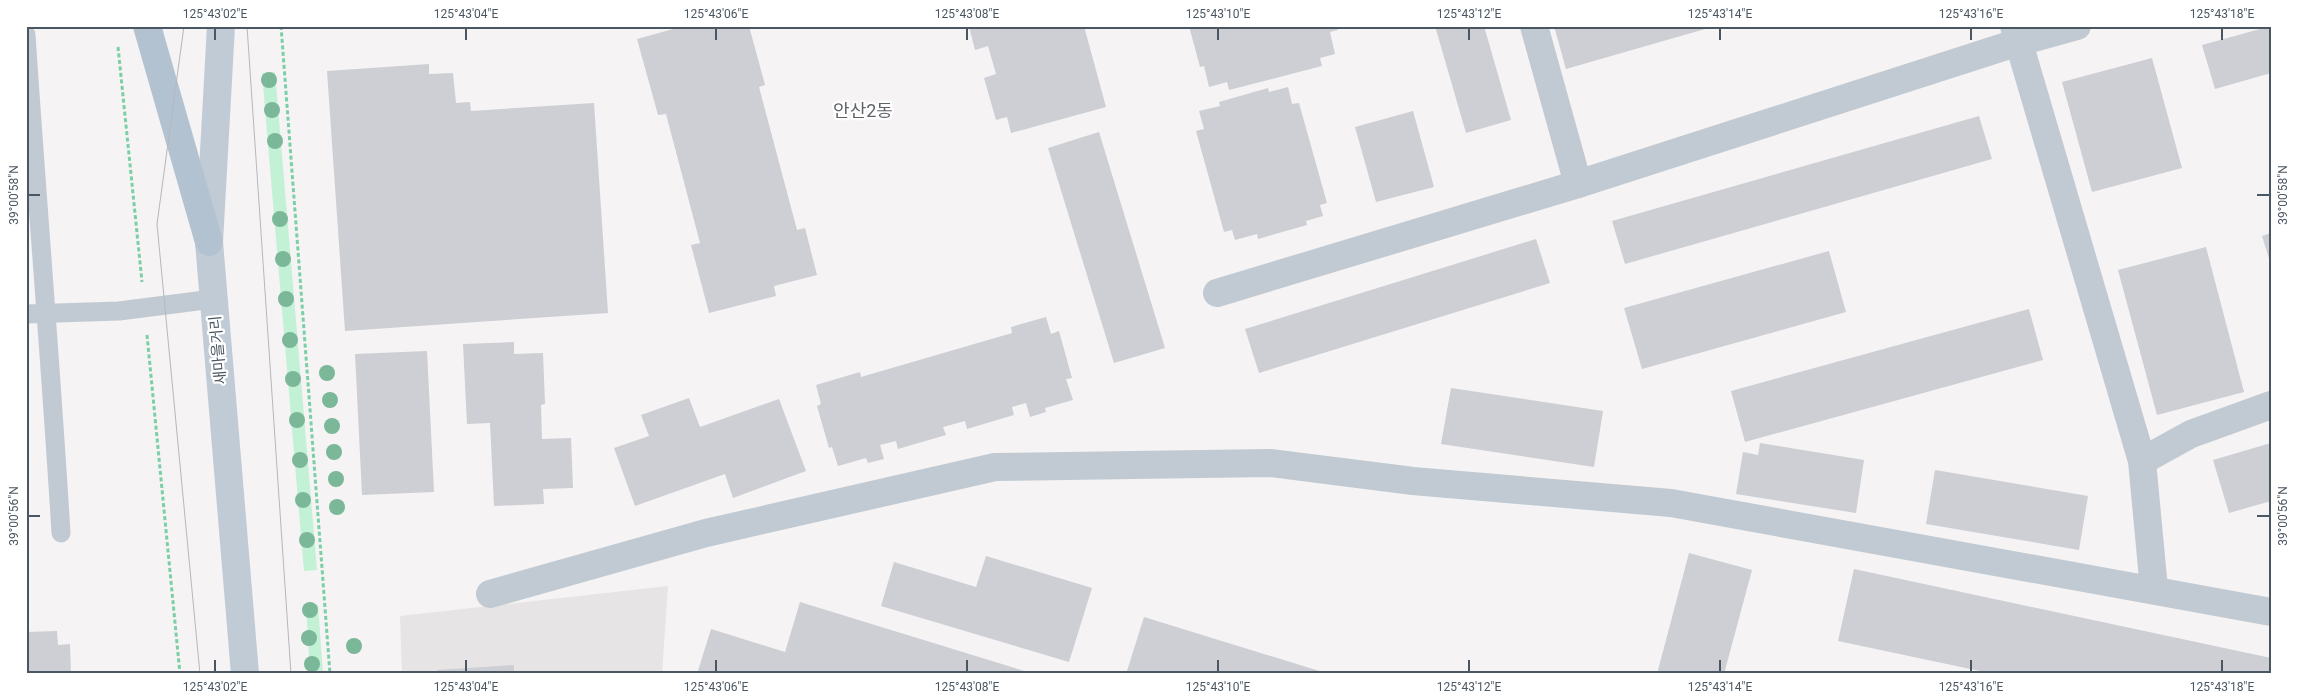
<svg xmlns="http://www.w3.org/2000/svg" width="2297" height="700" viewBox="0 0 2297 700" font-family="Roboto,'Noto Sans KR',sans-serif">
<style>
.education{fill:#e6e4e5}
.green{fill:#c3f1d5}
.building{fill:#cdcfd5}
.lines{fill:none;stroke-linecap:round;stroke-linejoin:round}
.path{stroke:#7ad0a6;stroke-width:3;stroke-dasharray:4 2.5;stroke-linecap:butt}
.service{stroke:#c1cad2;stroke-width:19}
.minor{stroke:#c1cad2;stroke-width:28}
.secondary{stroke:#c1cbd6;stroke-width:28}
.primary{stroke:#b3c2d1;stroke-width:28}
.tram{stroke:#b5b8bd;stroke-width:1}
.tree{fill:#7bb799}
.ticks{fill:none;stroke:#4a5661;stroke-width:2}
.labels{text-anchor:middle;stroke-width:4.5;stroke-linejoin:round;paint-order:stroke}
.street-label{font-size:15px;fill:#4a5661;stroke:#fff}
.quarter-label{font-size:18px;fill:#5f6368;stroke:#fff}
.neatline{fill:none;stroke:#4a5661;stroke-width:2}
.ticks-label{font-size:12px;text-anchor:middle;fill:#4a5661}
</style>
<rect width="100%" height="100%" fill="#f5f3f3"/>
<path class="education" d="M 668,586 L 662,674 L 402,674 L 400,616 Z"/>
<g class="green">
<path d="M 275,72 L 317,570 L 304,571 L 262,73 Z"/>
<path d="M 318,605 L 323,674 L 310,674 L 306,606 Z"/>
</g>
<g class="building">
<path d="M 684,26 L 749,26 L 765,85 L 759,87 L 797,230 L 805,228 L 817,275 L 774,286 L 776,296 L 709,313 L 691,245 L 700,243 L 666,114 L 658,115 L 637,39 Z"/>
<path d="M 969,26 L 1084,26 L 1106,107 L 1011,133 L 1007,117 L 996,120 L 984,78 L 996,74 L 988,46 L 975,50 Z"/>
<path d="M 1189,26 L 1337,26 L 1338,30 L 1330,32 L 1335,54 L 1320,58 L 1322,66 L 1229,90 L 1227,82 L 1209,87 L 1204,66 L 1200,67 Z"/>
<path d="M 1435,26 L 1484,26 L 1511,120 L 1466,133 Z"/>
<path d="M 1554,26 L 1712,26 L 1712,27 L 1566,69 Z"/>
<path d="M 2271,26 L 2271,73 L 2215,89 L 2202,45 Z"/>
<path d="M 2152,58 L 2182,168 L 2092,192 L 2062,82 Z"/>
<path d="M 429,64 L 429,74 L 453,73 L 456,103 L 470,102 L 471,111 L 594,103 L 608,313 L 345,331 L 327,71 Z"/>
<path d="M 1288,87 L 1292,104 L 1299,103 L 1327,203 L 1320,205 L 1323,216 L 1306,221 L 1307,225 L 1258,239 L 1257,234 L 1235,240 L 1232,230 L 1224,232 L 1196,131 L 1204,129 L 1199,111 L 1220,106 L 1219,102 L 1268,88 L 1269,92 Z"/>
<path d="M 1413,111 L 1434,187 L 1376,202 L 1355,127 Z"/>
<path d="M 1979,116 L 1992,159 L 1625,264 L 1612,221 Z"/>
<path d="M 1099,132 L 1165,348 L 1114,363 L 1048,148 Z"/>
<path d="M 2271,233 L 2271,262 L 2270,262 L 2262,236 Z"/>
<path d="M 1536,239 L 1550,283 L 1259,373 L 1245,329 Z"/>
<path d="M 2206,247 L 2244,392 L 2157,415 L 2118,270 Z"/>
<path d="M 1829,251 L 1846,312 L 1642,369 L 1624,308 Z"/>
<path d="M 2029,309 L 2043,360 L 1745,442 L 1731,391 Z"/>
<path d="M 1046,317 L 1051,334 L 1059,331 L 1072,378 L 1066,379 L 1073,400 L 1045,408 L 1046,412 L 1030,417 L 1026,403 L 1012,407 L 1014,415 L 967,429 L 965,421 L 943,427 L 946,435 L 898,449 L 896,441 L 880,445 L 884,459 L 868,463 L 866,458 L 838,466 L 832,447 L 829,448 L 817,406 L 821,404 L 816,385 L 860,372 L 861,377 L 1012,333 L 1011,327 Z"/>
<path d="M 514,342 L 514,354 L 543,353 L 545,404 L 541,405 L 542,439 L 571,438 L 573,488 L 543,489 L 544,504 L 494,506 L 490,423 L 467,424 L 463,344 Z"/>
<path d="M 427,351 L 434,492 L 362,495 L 355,354 Z"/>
<path d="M 1451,388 L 1603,411 L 1594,467 L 1441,444 Z"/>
<path d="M 689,398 L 700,427 L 779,399 L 806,471 L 733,498 L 725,474 L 635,506 L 614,448 L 649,436 L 641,415 Z"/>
<path d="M 1760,443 L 1864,460 L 1856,513 L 1736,494 L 1743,452 L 1758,455 Z"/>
<path d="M 2271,443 L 2271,501 L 2229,513 L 2213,460 Z"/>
<path d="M 1935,470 L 2088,496 L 2079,550 L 1926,524 Z"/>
<path d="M 1689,553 L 1752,570 L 1724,674 L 1657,674 Z"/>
<path d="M 986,556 L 1092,588 L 1069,662 L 881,606 L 894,562 L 976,587 Z"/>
<path d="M 1854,569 L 2271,658 L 2271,674 L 1994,674 L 1838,641 Z"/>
<path d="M 800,602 L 1031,673 L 1031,674 L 697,674 L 711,629 L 785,652 Z"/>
<path d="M 1144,617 L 1326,673 L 1326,674 L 1126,674 Z"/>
<path d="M 57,631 L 58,645 L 70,644 L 71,674 L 26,674 L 26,632 Z"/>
<path d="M 514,665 L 514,674 L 437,674 L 437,670 Z"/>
</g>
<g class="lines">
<g class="path">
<path d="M 281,26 L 330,674"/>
<path d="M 118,47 L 142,282"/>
<path d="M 147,335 L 180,674"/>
</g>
<g class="service">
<path d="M 26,35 C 37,201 51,367 61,533"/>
<path d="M 26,314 L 119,311 L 213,299"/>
</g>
<g class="minor">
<path d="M 1534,26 L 1578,184"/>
<path d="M 2014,26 L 2142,461 L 2154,589"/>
<path d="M 1217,293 L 1578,184 L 2019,42 L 2077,26"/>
<path d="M 2142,461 L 2191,434 L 2271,405"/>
<path d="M 490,594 L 706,533 L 995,467 L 1270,463 L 1413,481 L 1671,503 L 2271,612"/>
</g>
<path class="secondary" d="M 221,26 L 209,242 L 245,674"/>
<path class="primary" d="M 147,26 L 209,242"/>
<g class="tram">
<path d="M 184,26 L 157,224 L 200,674"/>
<path d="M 247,26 L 291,674"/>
</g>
</g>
<g class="tree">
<circle cx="269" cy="80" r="8"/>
<circle cx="272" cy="110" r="8"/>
<circle cx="275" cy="141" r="8"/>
<circle cx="280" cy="219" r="8"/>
<circle cx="283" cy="259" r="8"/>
<circle cx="286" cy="299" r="8"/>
<circle cx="290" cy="340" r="8"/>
<circle cx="327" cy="373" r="8"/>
<circle cx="293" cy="379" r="8"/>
<circle cx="330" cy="400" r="8"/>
<circle cx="297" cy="420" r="8"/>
<circle cx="332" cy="426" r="8"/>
<circle cx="334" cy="452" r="8"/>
<circle cx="300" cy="460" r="8"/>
<circle cx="336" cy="479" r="8"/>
<circle cx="303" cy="500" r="8"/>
<circle cx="337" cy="507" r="8"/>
<circle cx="307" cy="540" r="8"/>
<circle cx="310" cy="610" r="8"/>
<circle cx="309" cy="638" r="8"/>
<circle cx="354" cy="646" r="8"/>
<circle cx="312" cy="664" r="8"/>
</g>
<path class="ticks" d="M 215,28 L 215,40M 466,28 L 466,40M 716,28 L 716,40M 967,28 L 967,40M 1218,28 L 1218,40M 1469,28 L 1469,40M 1720,28 L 1720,40M 1971,28 L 1971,40M 2222,28 L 2222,40M 28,195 L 40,195M 2257,195 L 2270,195M 28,516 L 40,516M 2257,516 L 2270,516M 215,660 L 215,672M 466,660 L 466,672M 716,660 L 716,672M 967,660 L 967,672M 1218,660 L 1218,672M 1469,660 L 1469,672M 1720,660 L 1720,672M 1971,660 L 1971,672M 2222,660 L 2222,672"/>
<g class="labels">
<g class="street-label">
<text transform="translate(218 350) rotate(-95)" y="5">새마을거리</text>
</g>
<g class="quarter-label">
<text x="863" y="117">안산2동</text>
</g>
</g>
<rect width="2297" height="700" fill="none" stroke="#ffffff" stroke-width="55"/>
<rect x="28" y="28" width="2242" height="644" class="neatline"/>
<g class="ticks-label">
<text x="215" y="18">125°43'02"E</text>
<text x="466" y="18">125°43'04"E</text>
<text x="716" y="18">125°43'06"E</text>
<text x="967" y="18">125°43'08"E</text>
<text x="1218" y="18">125°43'10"E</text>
<text x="1469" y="18">125°43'12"E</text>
<text x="1720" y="18">125°43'14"E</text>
<text x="1971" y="18">125°43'16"E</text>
<text x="2222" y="18">125°43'18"E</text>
<text transform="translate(14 195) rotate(-90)" y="4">39°00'58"N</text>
<text transform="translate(2283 195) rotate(-90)" y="4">39°00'58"N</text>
<text transform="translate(14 516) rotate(-90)" y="4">39°00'56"N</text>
<text transform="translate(2283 516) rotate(-90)" y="4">39°00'56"N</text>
<text x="215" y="691">125°43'02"E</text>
<text x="466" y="691">125°43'04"E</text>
<text x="716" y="691">125°43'06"E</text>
<text x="967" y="691">125°43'08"E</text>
<text x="1218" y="691">125°43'10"E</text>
<text x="1469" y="691">125°43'12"E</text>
<text x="1720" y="691">125°43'14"E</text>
<text x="1971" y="691">125°43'16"E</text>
<text x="2222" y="691">125°43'18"E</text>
</g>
</svg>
